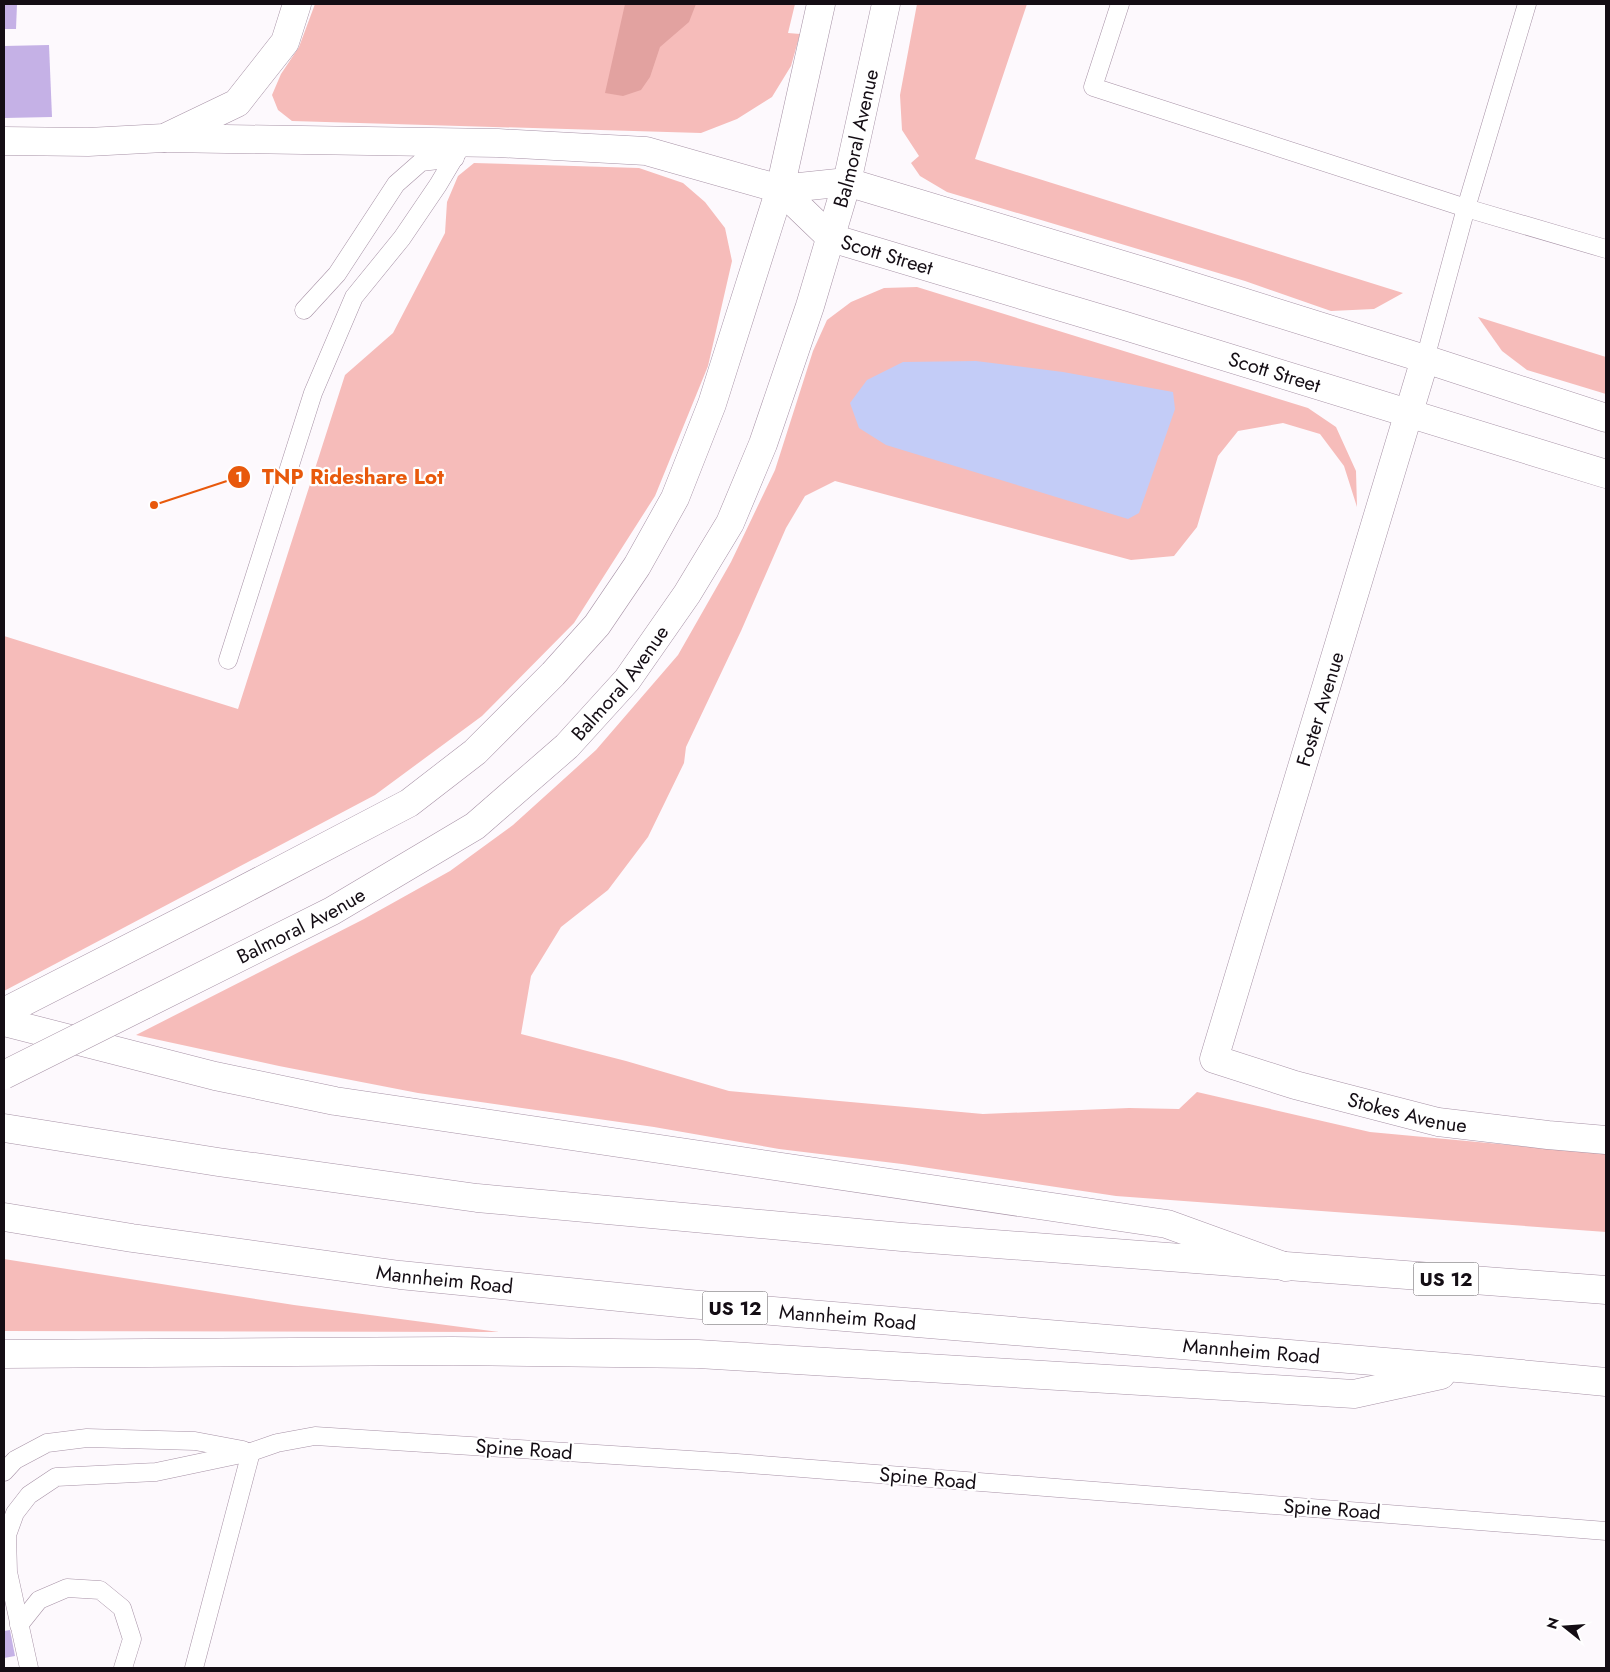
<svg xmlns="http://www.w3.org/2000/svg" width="1610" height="1672" viewBox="0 0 1610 1672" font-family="Jost,sans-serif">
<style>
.green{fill:#f6bcba}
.forest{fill:#e2a2a0}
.water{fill:#c3ccf7}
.building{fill:#c5b1e6}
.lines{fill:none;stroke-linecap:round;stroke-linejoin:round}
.lane-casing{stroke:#a792a6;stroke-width:19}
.street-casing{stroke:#a792a6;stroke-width:29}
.secondary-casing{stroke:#a792a6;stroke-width:29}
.primary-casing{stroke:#a792a6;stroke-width:29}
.highway-casing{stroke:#a792a6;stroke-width:29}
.lane{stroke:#fff;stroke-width:18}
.street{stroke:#fff;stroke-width:28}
.secondary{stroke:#fff;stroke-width:28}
.primary{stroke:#fff;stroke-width:28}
.highway{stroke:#fff;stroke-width:28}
.secondary-bridge-casing{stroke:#a792a6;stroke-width:29;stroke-linecap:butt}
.secondary-bridge{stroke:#fff;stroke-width:28}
.labels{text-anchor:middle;stroke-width:4.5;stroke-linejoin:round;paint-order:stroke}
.shield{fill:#fff;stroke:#5a565a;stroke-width:1}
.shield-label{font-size:19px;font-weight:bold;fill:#140d14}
.street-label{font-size:20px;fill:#140d14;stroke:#fff}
.leader{fill:none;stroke:#e8590c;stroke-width:2}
.callout-dot{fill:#e8590c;stroke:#fff;stroke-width:2}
.mark-label{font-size:15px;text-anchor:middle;font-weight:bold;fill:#fff}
.callout-label{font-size:21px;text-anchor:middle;font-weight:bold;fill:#e8590c;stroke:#fff;stroke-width:4.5;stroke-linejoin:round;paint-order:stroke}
</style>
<rect width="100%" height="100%" fill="#fdf9fd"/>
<g class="green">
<path d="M 315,4 L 795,4 L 788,33 L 800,34 L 791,66 L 772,97 L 737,119 L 701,133 L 292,121 L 278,110 L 272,95 L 281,74 L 299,47 Z"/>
<path d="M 917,4 L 1027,4 L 975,159 L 1403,293 L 1374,309 L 1331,311 L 1245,281 L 947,192 L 920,176 L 911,163 L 919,156 L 902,130 L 900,95 Z"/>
<path d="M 474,163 L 639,168 L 683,183 L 705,202 L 725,228 L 732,261 L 708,366 L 655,496 L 574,623 L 482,716 L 375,795 L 4,991 L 4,636 L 238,709 L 345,375 L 393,333 L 445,233 L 447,202 L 458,176 Z"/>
<path d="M 917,287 L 1308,408 L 1336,427 L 1356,471 L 1357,507 L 1344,466 L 1320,434 L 1283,423 L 1238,431 L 1218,456 L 1197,527 L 1174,556 L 1131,560 L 835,481 L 805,496 L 786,528 L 741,631 L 686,747 L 684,763 L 648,837 L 608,890 L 561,927 L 531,976 L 521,1034 L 626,1061 L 729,1091 L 983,1114 L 1129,1108 L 1179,1109 L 1197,1092 L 1370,1132 L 1606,1154 L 1606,1232 L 1116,1196 L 902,1164 L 779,1149 L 654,1127 L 418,1093 L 279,1066 L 136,1035 L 364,919 L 450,871 L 513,825 L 596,750 L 678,655 L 731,562 L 775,470 L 813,351 L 827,320 L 851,302 L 884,288 Z"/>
<path d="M 1478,317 L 1606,357 L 1606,394 L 1527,370 L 1502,351 Z"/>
<path d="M 4,1259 L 294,1305 L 499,1332 L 4,1331 Z"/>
</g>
<path class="forest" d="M 625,4 L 696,4 L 689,22 L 660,47 L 650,77 L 641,90 L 623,96 L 605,93 Z"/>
<path class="water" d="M 976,361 L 1063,372 L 1173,392 L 1175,409 L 1139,513 L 1128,519 L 886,445 L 859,428 L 850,403 L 867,380 L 903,362 Z"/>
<g class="building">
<path d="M 4,4 L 17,4 L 16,29 L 4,29 Z"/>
<path d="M 49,45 L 52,117 L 4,118 L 4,46 Z"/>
<path d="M 10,1630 L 15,1656 L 4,1658 L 4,1631 Z"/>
</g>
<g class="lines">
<defs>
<g id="lane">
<path d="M 1120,4 L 1093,87 L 1466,208 L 1606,249"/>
<path d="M 304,310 L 337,274 L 396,184 L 421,162 L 455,158"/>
<path d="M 1425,359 L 1466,208 L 1527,4"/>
<path d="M 228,660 L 313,393 L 354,297 L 402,238 L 438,185 L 463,143"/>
<path d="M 4,1472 L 15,1460 L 47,1443 L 87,1438 L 195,1441 L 243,1450"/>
<path d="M 19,1625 L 39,1600 L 67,1588 L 100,1590 L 122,1608 L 132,1639 L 123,1668"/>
<path d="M 29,1668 L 8,1572 L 7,1535 L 15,1513 L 29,1495 L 56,1477 L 156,1472 L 251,1452 L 277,1443 L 315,1436 L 737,1463 L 1606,1531"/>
<path d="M 194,1668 L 251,1452"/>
</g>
<g id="street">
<path d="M 164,138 L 498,143 L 646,151 L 780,189"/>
<path d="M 4,141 L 88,142 L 164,138 L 237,103 L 285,42 L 297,4"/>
<path id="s1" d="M 1425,359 L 1214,1059 L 1295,1085 L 1438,1122 L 1548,1135 L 1606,1140"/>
</g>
<g id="secondary">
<path id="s2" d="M 780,189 L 831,238 L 1122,325 L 1606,474"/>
<path d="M 780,189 L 847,182 L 1156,275 L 1425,359 L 1606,418"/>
<path id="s3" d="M 144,1005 L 332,911 L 475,826 L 567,746 L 627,680 L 687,594 L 730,523 L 763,444 L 810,306 L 847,182 L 886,4"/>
<path d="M 4,1012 L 233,895 L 409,803 L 475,752 L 553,674 L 597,625 L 637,566 L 675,498 L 712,404 L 780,189 L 821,4"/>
</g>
<g id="primary">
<path d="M 4,1128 L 218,1162 L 477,1198 L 902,1237 L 1606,1290"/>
<path id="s4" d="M 4,1217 L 132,1238 L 400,1275 L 689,1304 L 1469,1369 L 1606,1382"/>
<path d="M 4,1354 L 453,1351 L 698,1354 L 1354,1394 L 1441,1375"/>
</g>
<path id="highway" d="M 4,1022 L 215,1076 L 335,1101 L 1167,1224 L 1286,1267"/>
</defs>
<use href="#lane" class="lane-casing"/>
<use href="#street" class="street-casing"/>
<use href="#secondary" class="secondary-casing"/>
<use href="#primary" class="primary-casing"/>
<use href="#highway" class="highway-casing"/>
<use href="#lane" class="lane"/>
<use href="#street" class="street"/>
<use href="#secondary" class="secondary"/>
<use href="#primary" class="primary"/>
<use href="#highway" class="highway"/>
<defs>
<path id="secondary-bridge" d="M 4,1075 L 144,1005"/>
</defs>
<use href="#secondary-bridge" class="secondary-bridge-casing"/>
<use href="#secondary-bridge" class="secondary-bridge"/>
</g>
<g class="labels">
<g class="shield">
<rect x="1413.5" y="1262.5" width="65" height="33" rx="4"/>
<rect x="702.5" y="1291.5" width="65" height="33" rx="4"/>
</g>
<g class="shield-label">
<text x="1446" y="1286">US 12</text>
<text x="735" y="1315">US 12</text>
</g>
<g class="street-label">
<text dy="7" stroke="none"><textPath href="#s3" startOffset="1181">Balmoral Avenue</textPath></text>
<text dy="7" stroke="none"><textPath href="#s2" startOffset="129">Scott Street</textPath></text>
<text dy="7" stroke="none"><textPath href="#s2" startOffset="534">Scott Street</textPath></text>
<text dy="7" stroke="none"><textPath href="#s3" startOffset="581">Balmoral Avenue</textPath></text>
<text transform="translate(1320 709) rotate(-73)" y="7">Foster Avenue</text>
<text dy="7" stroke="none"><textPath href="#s3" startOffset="176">Balmoral Avenue</textPath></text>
<text dy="7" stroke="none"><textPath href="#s1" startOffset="932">Stokes Avenue</textPath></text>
<text dy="7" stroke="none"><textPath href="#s4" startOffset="445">Mannheim Road</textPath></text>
<text dy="7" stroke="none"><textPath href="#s4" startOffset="850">Mannheim Road</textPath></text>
<text dy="7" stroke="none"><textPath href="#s4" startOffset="1255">Mannheim Road</textPath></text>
<text transform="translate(524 1449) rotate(4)" y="7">Spine Road</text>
<text transform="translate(928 1478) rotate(5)" y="7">Spine Road</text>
<text transform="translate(1332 1509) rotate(4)" y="7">Spine Road</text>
</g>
</g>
<path class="leader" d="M154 505L239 477"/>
<g class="callout-dot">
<circle cx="154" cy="505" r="5"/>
<circle cx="239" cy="477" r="12"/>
</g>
<g class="mark-label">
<text x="239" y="482">1</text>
</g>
<g class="callout-label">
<text x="353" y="484">TNP Rideshare Lot</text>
</g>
<rect width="1610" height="1672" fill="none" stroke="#140d14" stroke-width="10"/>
<g transform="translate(1565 1627) rotate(287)" stroke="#ffffff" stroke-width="4" paint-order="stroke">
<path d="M0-4L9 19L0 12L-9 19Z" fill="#140d14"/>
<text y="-8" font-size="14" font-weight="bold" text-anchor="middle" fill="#140d14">N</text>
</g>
</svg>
